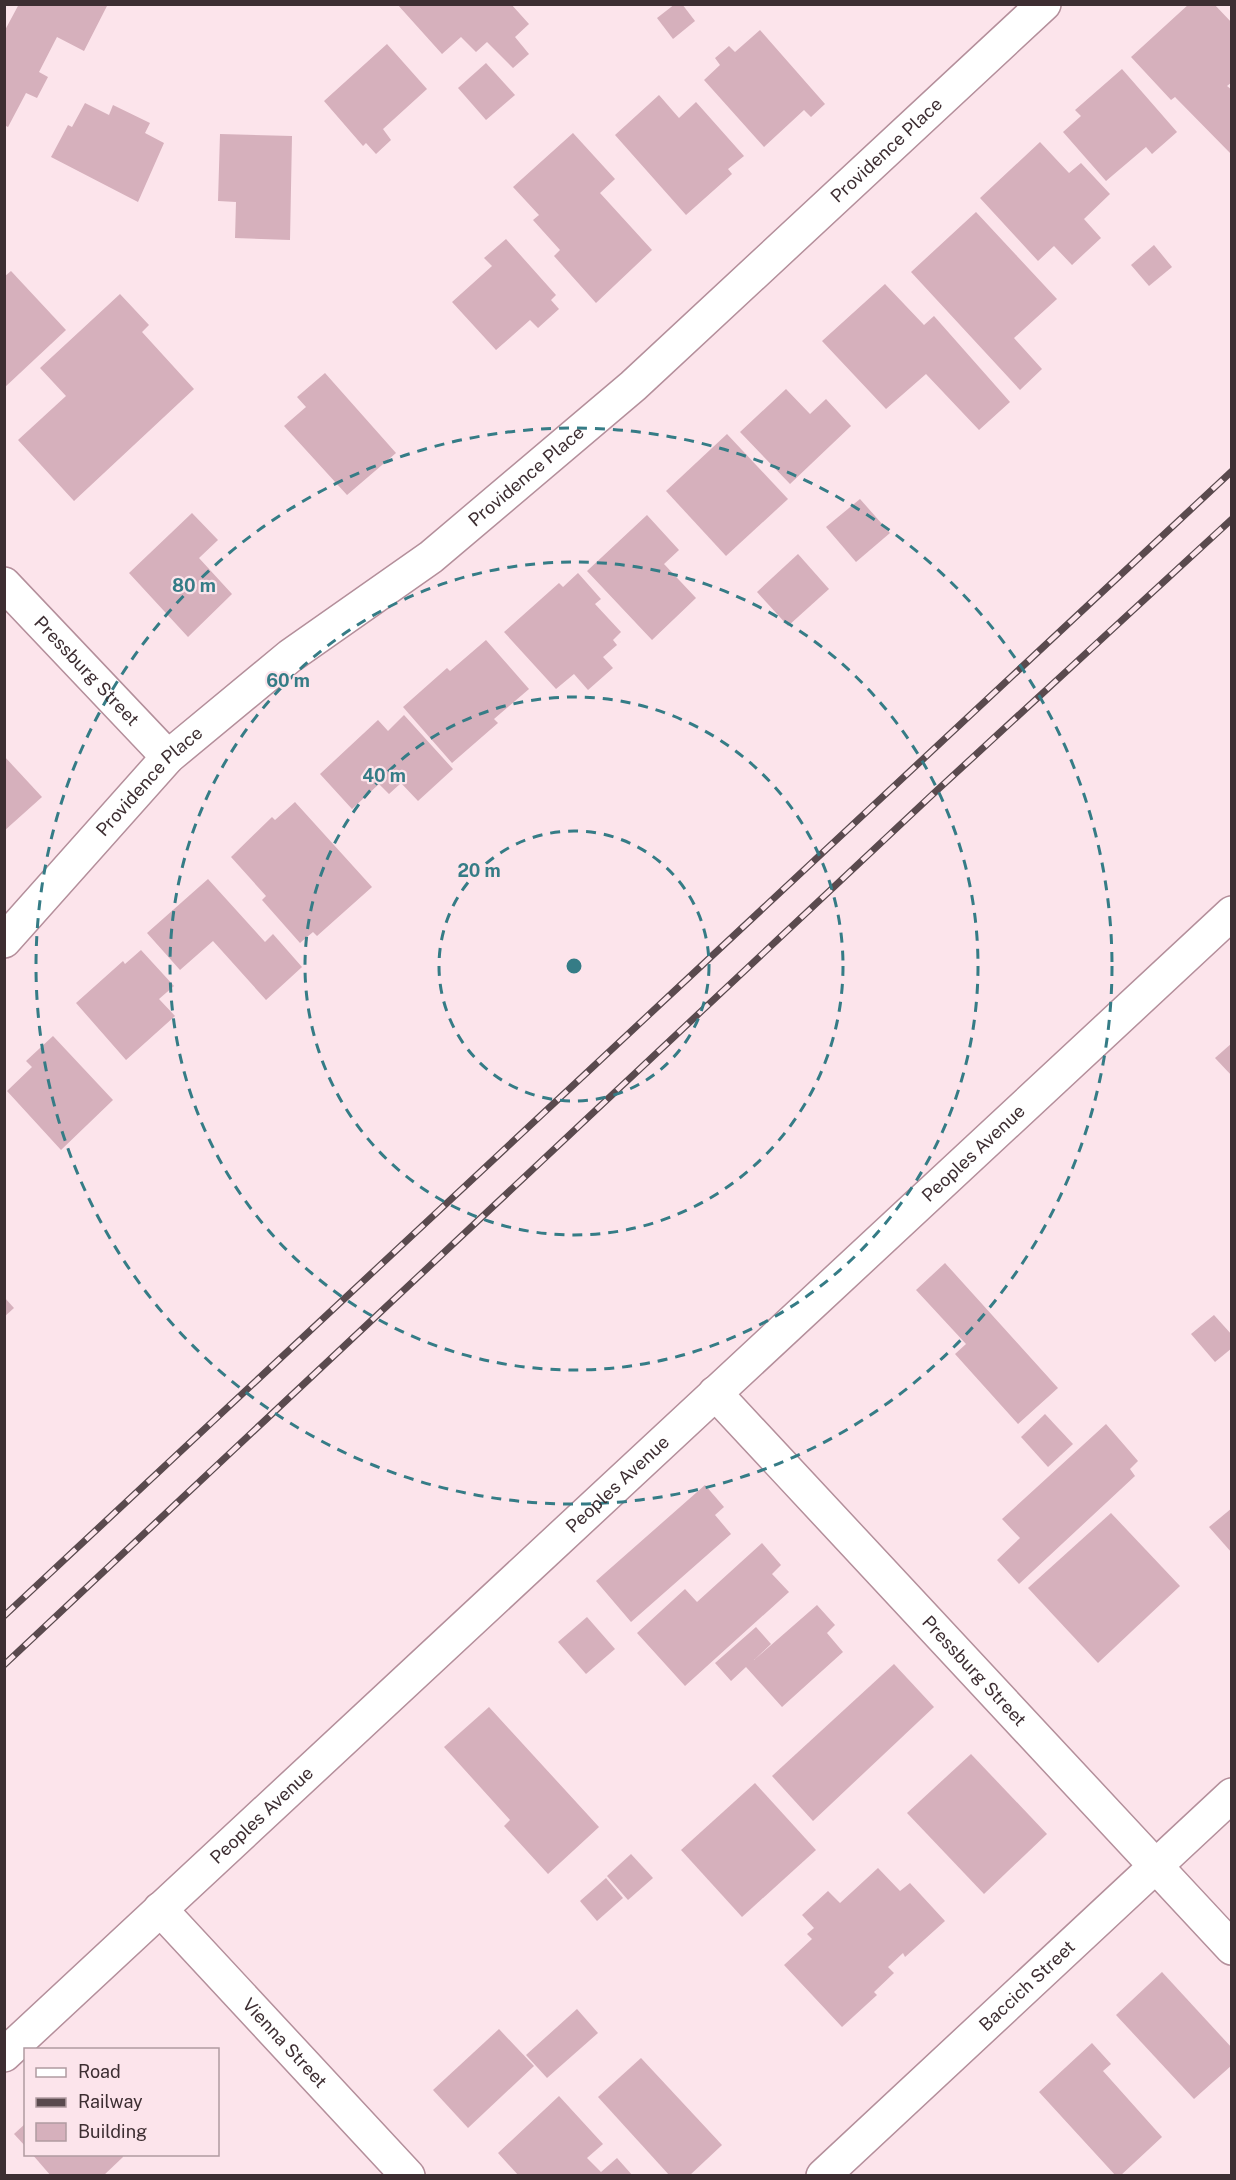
<svg xmlns="http://www.w3.org/2000/svg" width="1236" height="2180" viewBox="0 0 1236 2180" font-family="'Public Sans',sans-serif">
<style>
.building{fill:#d6b0bc}
.lines{fill:none;stroke-linecap:round;stroke-linejoin:round}
.minor-casing{stroke:#b48f9b;stroke-width:36}
.minor{stroke:#fff;stroke-width:33}
.rail-casing{stroke:#5a4a4e;stroke-width:7}
.rail{stroke:#fce4eb;stroke-width:4.5;stroke-dasharray:14;stroke-linecap:butt}
.ring{fill:none;stroke:#357c86;stroke-width:3;stroke-dasharray:10 8}
.labels{text-anchor:middle;stroke-width:4.5;stroke-linejoin:round;paint-order:stroke}
.street-label{font-size:18px;fill:#3d2e32;stroke:#fce4eb}
.centre{fill:#357c86;stroke:#fce4eb;stroke-width:3}
.ring-label{font-size:18px;text-anchor:middle;font-weight:bold;fill:#357c86;stroke:#fce4eb;stroke-width:4.5;stroke-linejoin:round;paint-order:stroke}
</style>
<rect width="100%" height="100%" fill="#fce4eb"/>
<g class="building">
<path d="M 19,4 L 108,4 L 84,51 L 57,37 L 39,72 L 48,77 L 37,98 L 26,93 L 8,127 L 4,125 L 4,32 Z"/>
<path d="M 397,4 L 511,4 L 529,24 L 515,37 L 529,54 L 513,68 L 487,42 L 476,52 L 461,37 L 442,54 Z"/>
<path d="M 675,4 L 682,4 L 695,21 L 673,39 L 657,18 Z"/>
<path d="M 1189,4 L 1214,4 L 1232,23 L 1232,82 L 1227,86 L 1232,90 L 1232,155 L 1175,97 L 1171,100 L 1131,57 Z"/>
<path d="M 760,30 L 825,104 L 811,117 L 804,110 L 764,147 L 704,80 L 720,65 L 715,58 L 729,46 L 735,52 Z"/>
<path d="M 387,44 L 427,89 L 383,129 L 391,140 L 376,154 L 366,143 L 363,146 L 324,101 Z"/>
<path d="M 486,63 L 515,95 L 486,120 L 458,88 Z"/>
<path d="M 1122,69 L 1177,132 L 1152,154 L 1146,147 L 1106,181 L 1063,132 L 1081,116 L 1075,110 Z"/>
<path d="M 659,95 L 679,118 L 696,102 L 744,156 L 728,169 L 732,174 L 686,215 L 615,135 Z"/>
<path d="M 85,103 L 109,115 L 113,105 L 150,123 L 145,133 L 164,143 L 138,202 L 51,157 L 68,125 L 72,127 Z"/>
<path d="M 573,133 L 615,179 L 600,193 L 652,250 L 596,303 L 554,256 L 560,250 L 533,220 L 539,215 L 513,187 Z"/>
<path d="M 220,134 L 292,136 L 290,240 L 235,238 L 236,202 L 218,201 Z"/>
<path d="M 1040,142 L 1069,173 L 1081,163 L 1110,194 L 1084,219 L 1101,238 L 1072,265 L 1054,246 L 1038,261 L 980,198 Z"/>
<path d="M 976,212 L 1057,299 L 1014,338 L 1042,369 L 1020,390 L 911,272 Z"/>
<path d="M 506,239 L 556,295 L 551,300 L 559,309 L 538,328 L 530,320 L 496,350 L 452,302 L 492,266 L 484,258 Z"/>
<path d="M 1154,245 L 1172,267 L 1149,286 L 1131,265 Z"/>
<path d="M 11,271 L 66,330 L 4,388 L 4,277 Z"/>
<path d="M 885,284 L 924,325 L 934,316 L 1010,402 L 979,430 L 926,374 L 886,409 L 822,341 Z"/>
<path d="M 120,294 L 149,325 L 142,332 L 194,389 L 74,501 L 18,440 L 66,396 L 40,368 Z"/>
<path d="M 325,373 L 396,453 L 347,495 L 284,426 L 306,407 L 297,397 Z"/>
<path d="M 786,389 L 810,414 L 826,399 L 851,426 L 790,484 L 740,432 Z"/>
<path d="M 727,434 L 788,499 L 726,556 L 666,491 Z"/>
<path d="M 860,499 L 890,533 L 856,562 L 826,527 Z"/>
<path d="M 192,513 L 218,540 L 199,558 L 232,594 L 188,637 L 129,573 Z"/>
<path d="M 647,515 L 679,550 L 664,564 L 696,598 L 652,640 L 587,571 Z"/>
<path d="M 798,554 L 829,589 L 788,626 L 757,592 Z"/>
<path d="M 578,573 L 601,599 L 595,604 L 621,632 L 613,640 L 617,645 L 603,657 L 613,668 L 588,690 L 574,674 L 556,689 L 504,632 L 559,583 L 563,587 Z"/>
<path d="M 486,640 L 529,689 L 494,719 L 498,723 L 452,763 L 403,707 L 447,668 L 450,671 Z"/>
<path d="M 404,715 L 453,769 L 418,801 L 401,783 L 389,794 L 379,784 L 352,809 L 320,774 L 378,720 L 388,731 Z"/>
<path d="M 4,756 L 42,797 L 4,831 Z"/>
<path d="M 295,802 L 372,887 L 317,936 L 313,932 L 300,943 L 262,900 L 266,896 L 231,857 L 272,817 L 275,820 Z"/>
<path d="M 208,879 L 265,942 L 273,934 L 302,967 L 266,1000 L 213,941 L 180,970 L 147,933 Z"/>
<path d="M 141,950 L 174,986 L 159,999 L 175,1016 L 126,1060 L 76,1003 L 123,961 L 125,964 Z"/>
<path d="M 53,1036 L 113,1100 L 61,1150 L 7,1091 L 32,1067 L 26,1061 Z"/>
<path d="M 1232,1043 L 1232,1076 L 1215,1058 Z"/>
<path d="M 945,1263 L 1058,1388 L 1018,1424 L 955,1354 L 966,1344 L 916,1290 Z"/>
<path d="M 4,1297 L 14,1308 L 4,1317 Z"/>
<path d="M 1214,1315 L 1232,1335 L 1232,1348 L 1215,1362 L 1191,1334 Z"/>
<path d="M 1045,1414 L 1073,1444 L 1048,1467 L 1021,1437 Z"/>
<path d="M 1106,1424 L 1138,1461 L 1130,1469 L 1135,1476 L 1019,1584 L 997,1560 L 1020,1538 L 1002,1519 Z"/>
<path d="M 705,1485 L 724,1507 L 715,1515 L 731,1534 L 631,1622 L 596,1581 Z"/>
<path d="M 1232,1508 L 1232,1553 L 1209,1527 Z"/>
<path d="M 1111,1513 L 1180,1586 L 1098,1663 L 1028,1588 Z"/>
<path d="M 762,1543 L 781,1565 L 772,1574 L 789,1592 L 685,1686 L 637,1633 L 685,1589 L 697,1602 Z"/>
<path d="M 817,1605 L 835,1625 L 827,1633 L 843,1652 L 782,1707 L 746,1667 L 731,1681 L 715,1663 L 756,1627 L 771,1644 L 754,1660 Z"/>
<path d="M 587,1617 L 615,1649 L 586,1674 L 558,1642 Z"/>
<path d="M 894,1664 L 934,1707 L 813,1821 L 772,1776 Z"/>
<path d="M 489,1707 L 599,1827 L 548,1874 L 504,1826 L 510,1820 L 444,1747 Z"/>
<path d="M 971,1754 L 1047,1834 L 984,1894 L 907,1813 Z"/>
<path d="M 755,1783 L 816,1850 L 742,1917 L 681,1850 Z"/>
<path d="M 631,1854 L 653,1878 L 628,1900 L 607,1876 Z"/>
<path d="M 878,1868 L 900,1891 L 910,1883 L 945,1921 L 905,1957 L 903,1953 L 888,1967 L 894,1973 L 874,1992 L 877,1995 L 842,2027 L 784,1965 L 812,1939 L 807,1934 L 814,1928 L 802,1915 L 828,1891 L 840,1903 Z"/>
<path d="M 606,1878 L 623,1898 L 597,1921 L 580,1901 Z"/>
<path d="M 1162,1972 L 1232,2048 L 1232,2065 L 1194,2099 L 1116,2015 Z"/>
<path d="M 577,2009 L 598,2033 L 547,2078 L 526,2055 Z"/>
<path d="M 499,2029 L 534,2066 L 468,2128 L 433,2090 Z"/>
<path d="M 1092,2043 L 1111,2064 L 1103,2071 L 1162,2137 L 1120,2176 L 1116,2176 L 1039,2092 Z"/>
<path d="M 641,2058 L 722,2145 L 689,2176 L 670,2176 L 598,2097 Z"/>
<path d="M 559,2096 L 603,2144 L 587,2158 L 601,2172 L 617,2158 L 633,2176 L 519,2176 L 498,2153 Z"/>
<path d="M 26,2123 L 26,2147 L 14,2134 Z"/>
<path d="M 32,2154 L 122,2154 L 123,2157 L 103,2176 L 51,2176 Z"/>
</g>
<g class="lines">
<defs>
<g id="minor">
<path id="s1" d="M 4,584 L 168,757"/>
<path id="s2" d="M 4,941 L 168,757 L 290,656 L 431,557 L 633,386 L 1044,4"/>
<path id="s3" d="M 715,1393 L 1232,1948"/>
<path id="s4" d="M 160,1909 L 408,2176"/>
<path id="s5" d="M 4,2055 L 1232,913"/>
<path id="s6" d="M 823,2176 L 1232,1795"/>
</g>
</defs>
<use href="#minor" class="minor-casing"/>
<use href="#minor" class="minor"/>
<defs>
<g id="rail">
<path d="M 4,1616 L 1232,471"/>
<path d="M 4,1665 L 933,794 L 1232,519"/>
</g>
</defs>
<use href="#rail" class="rail-casing"/>
<use href="#rail" class="rail"/>
</g>
<g class="ring">
<circle cx="574" cy="966" r="135"/>
<circle cx="574" cy="966" r="269"/>
<circle cx="574" cy="966" r="404"/>
<circle cx="574" cy="966" r="538"/>
</g>
<g class="labels">
<g class="street-label">
<text dy="6" stroke="none"><textPath href="#s2" startOffset="1188">Providence Place</textPath></text>
<text dy="6" stroke="none"><textPath href="#s2" startOffset="702">Providence Place</textPath></text>
<text dy="6" stroke="none"><textPath href="#s1" startOffset="120">Pressburg Street</textPath></text>
<text dy="6" stroke="none"><textPath href="#s2" startOffset="216">Providence Place</textPath></text>
<text dy="6" stroke="none"><textPath href="#s5" startOffset="1324">Peoples Avenue</textPath></text>
<text dy="6" stroke="none"><textPath href="#s5" startOffset="838">Peoples Avenue</textPath></text>
<text dy="6" stroke="none"><textPath href="#s3" startOffset="380">Pressburg Street</textPath></text>
<text dy="6" stroke="none"><textPath href="#s5" startOffset="352">Peoples Avenue</textPath></text>
<text dy="6" stroke="none"><textPath href="#s6" startOffset="279">Baccich Street</textPath></text>
<text dy="6" stroke="none"><textPath href="#s4" startOffset="183">Vienna Street</textPath></text>
</g>
</g>
<circle cx="574" cy="966" r="9" class="centre"/>
<g class="ring-label">
<text x="194" y="592">80 m</text>
<text x="288" y="687">60 m</text>
<text x="384" y="782">40 m</text>
<text x="479" y="877">20 m</text>
</g>
<rect width="1236" height="2180" fill="none" stroke="#3d2e32" stroke-width="12"/>
<rect x="24" y="2048" width="195" height="108" fill="#fce4eb" stroke="#b09ba1" stroke-width="1.5"/>
<rect x="36" y="2068" width="30" height="9" fill="#ffffff" stroke="#b09ba1" stroke-width="1.5"/>
<text x="78" y="2078" font-size="18" fill="#3d2e32">Road</text>
<rect x="36" y="2098" width="30" height="9" fill="#5a4a4e" stroke="#b09ba1" stroke-width="1.5"/>
<text x="78" y="2108" font-size="18" fill="#3d2e32">Railway</text>
<rect x="36" y="2123" width="30" height="18" fill="#d6b0bc" stroke="#b09ba1" stroke-width="1.5"/>
<text x="78" y="2138" font-size="18" fill="#3d2e32">Building</text>
</svg>
